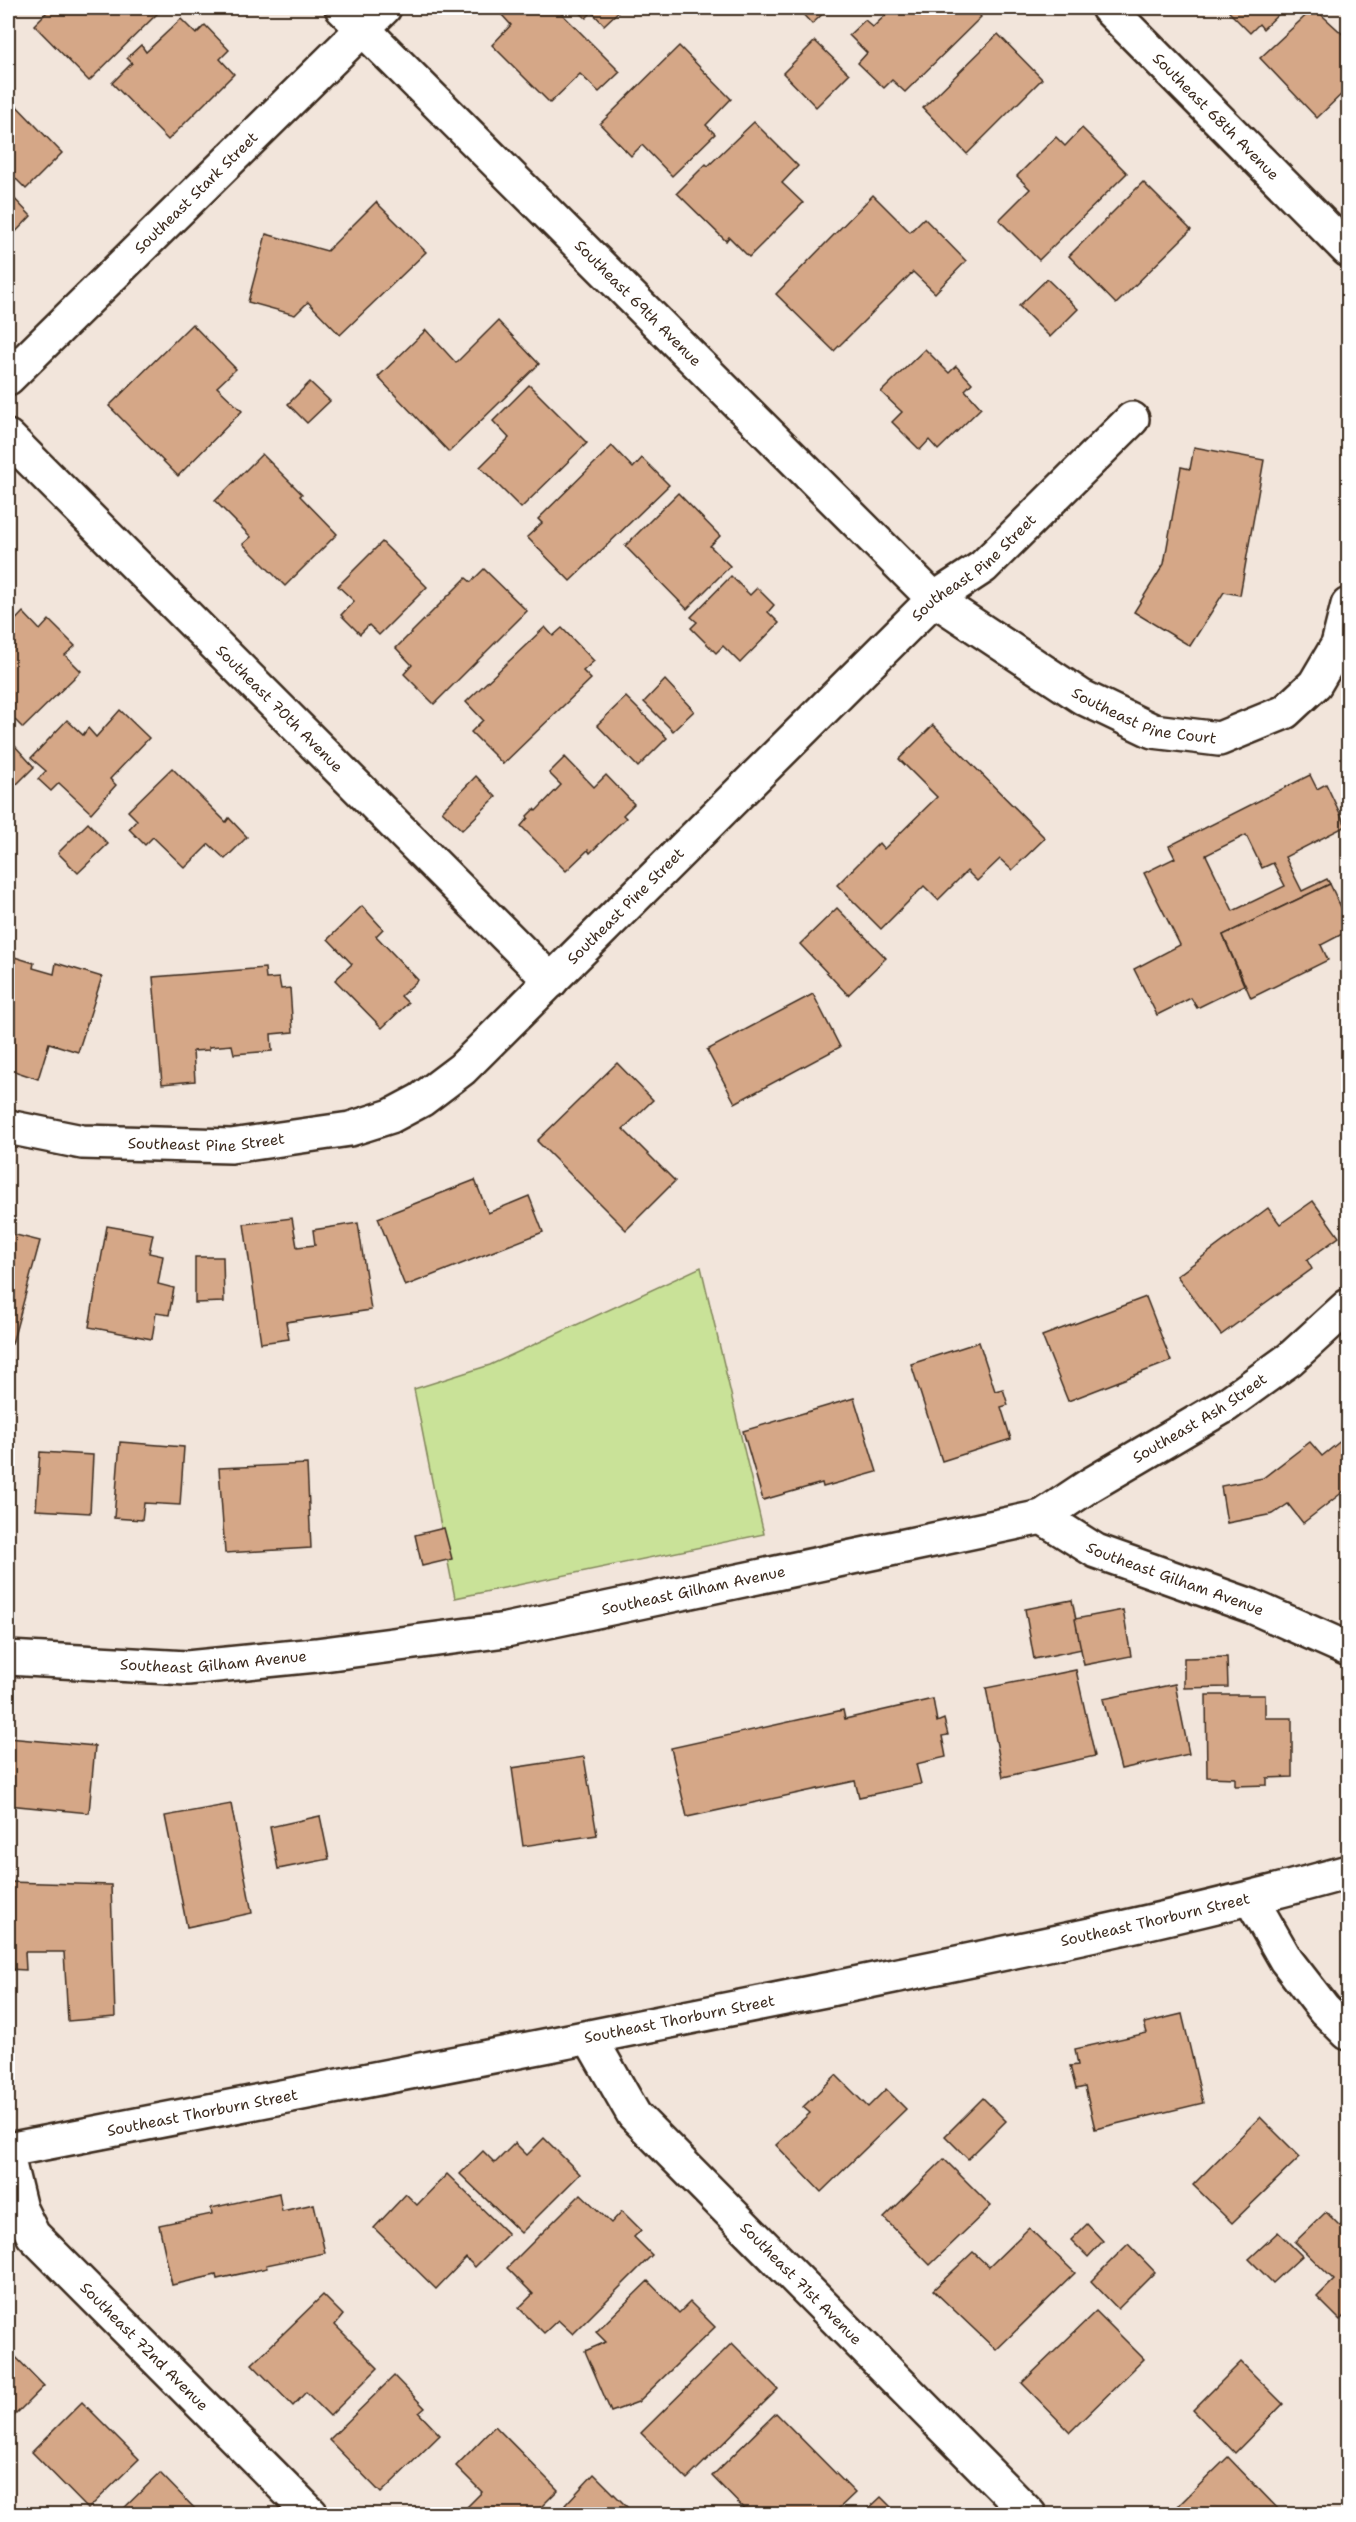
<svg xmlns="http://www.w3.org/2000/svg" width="1356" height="2522" viewBox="0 0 1356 2522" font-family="'Shantell Sans',sans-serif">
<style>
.green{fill:#c9e298;stroke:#82865b;stroke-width:1.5}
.building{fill:#d5a787;stroke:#3b2a1e;stroke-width:1.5;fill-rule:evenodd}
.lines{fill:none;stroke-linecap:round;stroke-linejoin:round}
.minor-casing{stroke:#3b2a1e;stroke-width:38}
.major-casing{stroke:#3b2a1e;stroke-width:38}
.minor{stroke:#fff;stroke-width:33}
.major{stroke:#fff;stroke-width:33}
.labels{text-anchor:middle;stroke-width:4.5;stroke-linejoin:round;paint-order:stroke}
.street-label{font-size:15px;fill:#3b2a1e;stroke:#fff}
</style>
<rect width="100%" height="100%" fill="#f2e5db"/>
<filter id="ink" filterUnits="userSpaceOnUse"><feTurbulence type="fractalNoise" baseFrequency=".0167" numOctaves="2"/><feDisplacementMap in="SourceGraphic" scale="12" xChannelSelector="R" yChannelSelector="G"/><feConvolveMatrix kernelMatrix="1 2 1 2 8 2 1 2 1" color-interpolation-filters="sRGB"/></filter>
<g filter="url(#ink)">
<path class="green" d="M 701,1267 L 764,1534 L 455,1598 L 414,1389 L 490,1365 Z"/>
<g class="building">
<path d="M 51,8 L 163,8 L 89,81 L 34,25 Z"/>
<path d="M 509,8 L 556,8 L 620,72 L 599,92 L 580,74 L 550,103 L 492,45 L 511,25 L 502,15 Z"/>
<path d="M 575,8 L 622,8 L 604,25 L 592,12 L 586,18 Z"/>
<path d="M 797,8 L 829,8 L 812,24 Z"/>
<path d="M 893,8 L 985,8 L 978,13 L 981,17 L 905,92 L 892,80 L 884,88 L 858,63 L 867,53 L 849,35 L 865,20 L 873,27 Z"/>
<path d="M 1232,8 L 1285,8 L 1263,29 L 1259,24 L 1250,33 L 1229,12 Z"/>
<path d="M 1314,8 L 1347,38 L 1348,36 L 1348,88 L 1317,118 L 1260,58 Z"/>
<path d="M 181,19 L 196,34 L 205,25 L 229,50 L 220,59 L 234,74 L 168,140 L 112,83 L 132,63 L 127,58 L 141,45 L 146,52 Z"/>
<path d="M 998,34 L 1042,79 L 967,154 L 923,108 Z"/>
<path d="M 815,41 L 849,74 L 816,107 L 783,73 Z"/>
<path d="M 679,46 L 731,99 L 706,125 L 715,134 L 672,176 L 642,145 L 631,156 L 600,124 Z"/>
<path d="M 8,97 L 62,153 L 26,189 L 8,171 Z"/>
<path d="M 754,122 L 798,166 L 782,183 L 803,203 L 749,257 L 729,237 L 726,241 L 677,193 L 706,164 L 708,166 Z"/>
<path d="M 1082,128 L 1127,173 L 1039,260 L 999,220 L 1030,189 L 1017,176 L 1056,137 L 1065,146 Z"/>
<path d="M 1143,182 L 1191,230 L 1116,304 L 1069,256 Z"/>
<path d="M 8,192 L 31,216 L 8,240 Z"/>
<path d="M 873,195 L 910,232 L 924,218 L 966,261 L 935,293 L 913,272 L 834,351 L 776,294 Z"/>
<path d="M 376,202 L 426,252 L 340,335 L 308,302 L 295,315 L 248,302 L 266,234 L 327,251 Z"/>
<path d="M 1047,279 L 1078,309 L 1050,337 L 1019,306 Z"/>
<path d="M 498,321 L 539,364 L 449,452 L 378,377 L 426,330 L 456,363 Z"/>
<path d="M 192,324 L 236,369 L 217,387 L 242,411 L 178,476 L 109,406 Z"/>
<path d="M 925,349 L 949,373 L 956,366 L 972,383 L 965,390 L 981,408 L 938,450 L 929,440 L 920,450 L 892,422 L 902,412 L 881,392 Z"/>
<path d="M 310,382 L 330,401 L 307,423 L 288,404 Z"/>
<path d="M 529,385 L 587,443 L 521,508 L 480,467 L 509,438 L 493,421 Z"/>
<path d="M 612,446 L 633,468 L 642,458 L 669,485 L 570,581 L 527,537 L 542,523 L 538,519 Z"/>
<path d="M 1194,447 L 1264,460 L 1240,595 L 1224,592 L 1190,646 L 1134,612 L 1164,564 L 1181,467 L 1190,469 Z"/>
<path d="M 262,454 L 302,494 L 300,496 L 337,534 L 285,586 L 243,544 L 251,537 L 215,501 Z"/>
<path d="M 678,493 L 720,536 L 710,546 L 730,566 L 687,609 L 625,546 Z"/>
<path d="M 382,542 L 427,587 L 379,635 L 369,625 L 360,634 L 341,615 L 354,601 L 338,586 Z"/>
<path d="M 484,569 L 527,611 L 434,704 L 404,674 L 412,665 L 396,648 L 466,578 L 471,582 Z"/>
<path d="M 731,576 L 750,595 L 757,588 L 774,605 L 768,612 L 779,623 L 740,663 L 723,646 L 716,653 L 691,628 L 697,622 L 691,617 Z"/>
<path d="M 23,612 L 40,630 L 49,620 L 75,646 L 65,655 L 81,671 L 23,728 L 8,713 L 8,628 Z"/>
<path d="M 545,627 L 553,636 L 562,628 L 594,661 L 583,671 L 591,679 L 503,764 L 471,732 L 483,720 L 466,702 Z"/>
<path d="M 665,680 L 694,711 L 673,731 L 644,702 Z"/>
<path d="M 626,697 L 667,738 L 638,767 L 597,725 Z"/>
<path d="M 120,710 L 149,738 L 110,779 L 116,785 L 91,813 L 59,783 L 51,791 L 38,779 L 46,771 L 31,758 L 67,720 L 83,735 L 88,728 L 96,737 Z"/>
<path d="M 933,725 L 1045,838 L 1012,870 L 1000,859 L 977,881 L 967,871 L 938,900 L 924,886 L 881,929 L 837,885 L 879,843 L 884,849 L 937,797 L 899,759 Z"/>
<path d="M 15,746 L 34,767 L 8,793 L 8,754 Z"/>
<path d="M 565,757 L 594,787 L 606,775 L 634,804 L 623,815 L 626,818 L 590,853 L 588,850 L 566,871 L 521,826 L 528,818 L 527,816 L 534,809 L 536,811 L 561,785 L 549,773 Z"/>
<path d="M 172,768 L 226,822 L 229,818 L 247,837 L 225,859 L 209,844 L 185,868 L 153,837 L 145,845 L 129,829 L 137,820 L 128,811 Z"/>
<path d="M 1310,775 L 1317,789 L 1326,784 L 1346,826 L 1285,857 L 1302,891 L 1327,879 L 1330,884 L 1223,935 L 1244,985 L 1197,1008 L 1191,998 L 1157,1015 L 1134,969 L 1180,945 L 1144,873 L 1175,858 L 1169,846 ZM 1246,835 L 1262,868 L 1273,863 L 1285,886 L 1233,911 L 1206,855 Z"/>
<path d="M 476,776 L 496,797 L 462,830 L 442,811 Z"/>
<path d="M 88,823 L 108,844 L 78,873 L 58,853 Z"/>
<path d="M 1330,884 L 1348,922 L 1348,931 L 1321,945 L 1328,960 L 1251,998 L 1223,935 Z"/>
<path d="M 362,906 L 383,929 L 376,936 L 418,980 L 401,996 L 408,1003 L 382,1028 L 335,980 L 352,964 L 328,939 Z"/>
<path d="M 837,908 L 886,958 L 848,995 L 800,944 Z"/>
<path d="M 8,955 L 34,963 L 33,968 L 54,974 L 56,963 L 102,977 L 78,1052 L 49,1043 L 38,1079 L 8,1069 Z"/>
<path d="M 265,968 L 266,979 L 279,978 L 281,989 L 290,988 L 293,1032 L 271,1034 L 272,1051 L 234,1054 L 232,1045 L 209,1047 L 209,1050 L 193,1051 L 195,1081 L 162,1084 L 153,977 Z"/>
<path d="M 813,994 L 840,1047 L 735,1103 L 707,1050 Z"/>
<path d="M 617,1063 L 653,1100 L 623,1129 L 675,1181 L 626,1230 L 537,1141 Z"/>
<path d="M 475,1180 L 488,1213 L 529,1196 L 543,1232 L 405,1286 L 378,1218 Z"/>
<path d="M 1313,1201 L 1339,1237 L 1307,1260 L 1312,1269 L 1221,1335 L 1177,1276 L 1268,1208 L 1280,1224 Z"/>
<path d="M 292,1218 L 297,1247 L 315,1245 L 313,1230 L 358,1223 L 371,1310 L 286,1322 L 289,1339 L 261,1343 L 244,1224 Z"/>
<path d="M 107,1226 L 153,1234 L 149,1253 L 163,1256 L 158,1284 L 174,1288 L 169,1315 L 156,1313 L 152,1339 L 89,1327 Z"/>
<path d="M 8,1233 L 40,1241 L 12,1344 L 8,1343 Z"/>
<path d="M 195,1257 L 223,1257 L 224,1302 L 195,1303 Z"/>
<path d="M 1146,1297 L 1171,1361 L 1068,1401 L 1042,1336 Z"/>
<path d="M 979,1342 L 995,1391 L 1003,1389 L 1008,1405 L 1001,1407 L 1011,1439 L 942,1461 L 911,1364 Z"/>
<path d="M 854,1398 L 877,1472 L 823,1487 L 822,1483 L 763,1500 L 743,1431 Z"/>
<path d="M 1348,1435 L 1348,1488 L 1303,1523 L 1288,1504 L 1273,1514 L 1227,1523 L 1221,1486 L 1263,1478 L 1310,1442 L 1322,1456 Z"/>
<path d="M 120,1442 L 184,1447 L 180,1505 L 144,1503 L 142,1520 L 114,1518 Z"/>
<path d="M 40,1452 L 93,1455 L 90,1513 L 36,1510 Z"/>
<path d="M 307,1464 L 311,1548 L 225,1553 L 219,1468 Z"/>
<path d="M 444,1528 L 452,1559 L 422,1566 L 415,1535 Z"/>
<path d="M 1072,1600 L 1082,1649 L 1034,1659 L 1025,1609 Z"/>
<path d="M 1123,1610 L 1131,1656 L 1084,1665 L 1075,1619 Z"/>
<path d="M 1227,1657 L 1228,1687 L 1184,1688 L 1184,1658 Z"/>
<path d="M 1076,1670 L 1095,1756 L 1003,1777 L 986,1688 Z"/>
<path d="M 1175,1684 L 1189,1754 L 1121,1769 L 1103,1699 Z"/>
<path d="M 1206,1695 L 1265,1695 L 1265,1718 L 1292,1718 L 1292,1777 L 1267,1778 L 1267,1785 L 1235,1786 L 1235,1778 L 1207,1777 Z"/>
<path d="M 933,1699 L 937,1722 L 944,1719 L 948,1735 L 942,1736 L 946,1757 L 916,1764 L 921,1784 L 859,1797 L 855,1781 L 687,1817 L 671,1748 L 843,1710 L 845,1719 Z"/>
<path d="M 8,1738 L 95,1746 L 89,1813 L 8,1805 Z"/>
<path d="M 584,1757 L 597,1835 L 523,1846 L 512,1768 Z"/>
<path d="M 231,1804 L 252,1913 L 187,1927 L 165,1816 Z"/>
<path d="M 320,1816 L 329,1859 L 278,1869 L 270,1827 Z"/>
<path d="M 8,1882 L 111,1885 L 115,2017 L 68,2021 L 64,1952 L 25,1952 L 26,1970 L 8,1969 Z"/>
<path d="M 1182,2014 L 1203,2103 L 1095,2129 L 1085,2087 L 1076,2089 L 1070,2066 L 1078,2065 L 1075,2049 L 1147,2033 L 1144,2023 Z"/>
<path d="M 836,2075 L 868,2107 L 886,2089 L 906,2109 L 821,2192 L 776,2145 L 810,2113 L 803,2107 Z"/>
<path d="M 983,2098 L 1006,2121 L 968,2159 L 945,2136 Z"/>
<path d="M 1260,2117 L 1300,2157 L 1232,2223 L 1193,2185 Z"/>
<path d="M 544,2138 L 580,2174 L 521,2233 L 460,2174 L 483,2151 L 495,2163 L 515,2143 L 527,2155 Z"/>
<path d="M 944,2159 L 991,2206 L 930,2265 L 884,2218 Z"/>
<path d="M 447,2174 L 508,2234 L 475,2267 L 466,2258 L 436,2289 L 374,2228 L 406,2194 L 417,2205 Z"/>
<path d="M 279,2193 L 282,2211 L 314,2204 L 325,2253 L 266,2265 L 267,2268 L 217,2279 L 216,2275 L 172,2285 L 159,2225 L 212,2214 L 211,2208 Z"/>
<path d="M 581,2194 L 611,2223 L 622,2211 L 641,2230 L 634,2237 L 652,2255 L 573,2334 L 558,2320 L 544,2333 L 519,2308 L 533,2294 L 507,2268 Z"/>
<path d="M 1326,2212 L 1340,2226 L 1345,2221 L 1348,2225 L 1348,2312 L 1340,2320 L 1317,2297 L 1334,2280 L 1295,2242 Z"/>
<path d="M 1087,2224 L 1103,2241 L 1088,2257 L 1071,2240 Z"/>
<path d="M 1029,2228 L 1075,2273 L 996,2350 L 933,2290 L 973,2252 L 989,2267 Z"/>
<path d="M 1278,2232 L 1302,2256 L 1273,2283 L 1249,2259 Z"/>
<path d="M 1128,2244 L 1155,2272 L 1118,2309 L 1091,2281 Z"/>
<path d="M 648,2281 L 679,2313 L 690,2302 L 715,2327 L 638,2402 L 611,2412 L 585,2351 L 606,2342 L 596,2332 Z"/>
<path d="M 323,2295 L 343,2315 L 335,2325 L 378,2368 L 330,2416 L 306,2392 L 293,2406 L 252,2364 Z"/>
<path d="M 1096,2311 L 1144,2359 L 1070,2432 L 1022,2383 Z"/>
<path d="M 732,2343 L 778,2389 L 687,2479 L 641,2433 Z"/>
<path d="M 8,2349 L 44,2386 L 8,2422 Z"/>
<path d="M 1241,2362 L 1283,2404 L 1235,2453 L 1193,2410 Z"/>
<path d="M 394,2376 L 425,2408 L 419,2413 L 440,2435 L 381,2493 L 329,2440 Z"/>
<path d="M 82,2402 L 139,2459 L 88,2509 L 32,2452 Z"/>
<path d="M 776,2413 L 855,2493 L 833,2514 L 749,2514 L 712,2476 Z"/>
<path d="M 495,2426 L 558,2490 L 534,2514 L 460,2514 L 482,2492 L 456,2466 Z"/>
<path d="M 1228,2457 L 1283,2514 L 1179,2514 L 1174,2510 Z"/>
<path d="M 160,2473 L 200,2514 L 118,2514 Z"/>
<path d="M 594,2474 L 634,2514 L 574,2514 L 565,2505 Z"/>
<path d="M 881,2497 L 898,2514 L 863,2514 Z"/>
</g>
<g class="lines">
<defs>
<g id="minor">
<path id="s1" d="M 342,8 L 934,599 L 1082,697 L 1153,731 L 1219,739 L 1285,712 L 1315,684 L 1338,645 L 1348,605"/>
<path id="s2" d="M 1108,8 L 1348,250"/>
<path id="s3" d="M 8,378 L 384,8"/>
<path id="s4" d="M 8,437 L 551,981"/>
<path id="s5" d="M 8,1127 L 82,1142 L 231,1146 L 350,1129 L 391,1116 L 421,1100 L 462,1069 L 934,599 L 983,567 L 1132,419"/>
<path id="s6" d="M 1042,1517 L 1090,1485 L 1226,1405 L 1290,1359 L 1348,1306"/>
<path id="s7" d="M 8,1658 L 187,1668 L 316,1655 L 506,1630 L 1042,1517 L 1096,1551 L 1251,1606 L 1348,1649"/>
<path d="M 1251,1899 L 1286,1960 L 1324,2009 L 1348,2033"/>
<path id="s8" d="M 590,2038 L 634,2115 L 1029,2514"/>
<path id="s9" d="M 8,2160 L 20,2209 L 33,2235 L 311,2514"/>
</g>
<g id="major">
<path id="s10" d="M 8,2150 C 280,2098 553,2045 825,1990 C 1000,1954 1176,1920 1348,1872"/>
</g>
</defs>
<use href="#minor" class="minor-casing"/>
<use href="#major" class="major-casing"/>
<use href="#minor" class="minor"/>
<use href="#major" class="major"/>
</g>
</g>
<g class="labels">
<g class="street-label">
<text dy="5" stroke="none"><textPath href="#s2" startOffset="153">Southeast 68th Avenue</textPath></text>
<text dy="5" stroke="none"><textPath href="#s3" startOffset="264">Southeast Stark Street</textPath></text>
<text dy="5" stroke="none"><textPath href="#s1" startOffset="418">Southeast 69th Avenue</textPath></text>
<text dy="5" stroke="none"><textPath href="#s5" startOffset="1190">Southeast Pine Street</textPath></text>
<text dy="5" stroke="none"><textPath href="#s4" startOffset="384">Southeast 70th Avenue</textPath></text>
<text dy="5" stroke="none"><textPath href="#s1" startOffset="1080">Southeast Pine Court</textPath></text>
<text dy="5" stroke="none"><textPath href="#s5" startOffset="704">Southeast Pine Street</textPath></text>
<text dy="5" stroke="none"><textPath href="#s5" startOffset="200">Southeast Pine Street</textPath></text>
<text dy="5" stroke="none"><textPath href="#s6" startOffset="186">Southeast Ash Street</textPath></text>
<text dy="5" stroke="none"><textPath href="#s7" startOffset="1196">Southeast Gilham Avenue</textPath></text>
<text dy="5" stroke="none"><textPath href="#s7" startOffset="692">Southeast Gilham Avenue</textPath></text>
<text dy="5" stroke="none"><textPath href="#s7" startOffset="206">Southeast Gilham Avenue</textPath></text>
<text dy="5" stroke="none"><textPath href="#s10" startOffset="1170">Southeast Thorburn Street</textPath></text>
<text dy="5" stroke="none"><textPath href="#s10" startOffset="684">Southeast Thorburn Street</textPath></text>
<text dy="5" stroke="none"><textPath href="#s10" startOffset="198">Southeast Thorburn Street</textPath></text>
<text dy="5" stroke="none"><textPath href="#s8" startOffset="326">Southeast 71st Avenue</textPath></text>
<text dy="5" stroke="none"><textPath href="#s9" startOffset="237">Southeast 72nd Avenue</textPath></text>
</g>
</g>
<rect width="1356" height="2522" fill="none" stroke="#fff" stroke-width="30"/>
<rect x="15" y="15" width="1326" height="2492" fill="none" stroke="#3b2a1e" stroke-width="2" filter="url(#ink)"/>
</svg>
